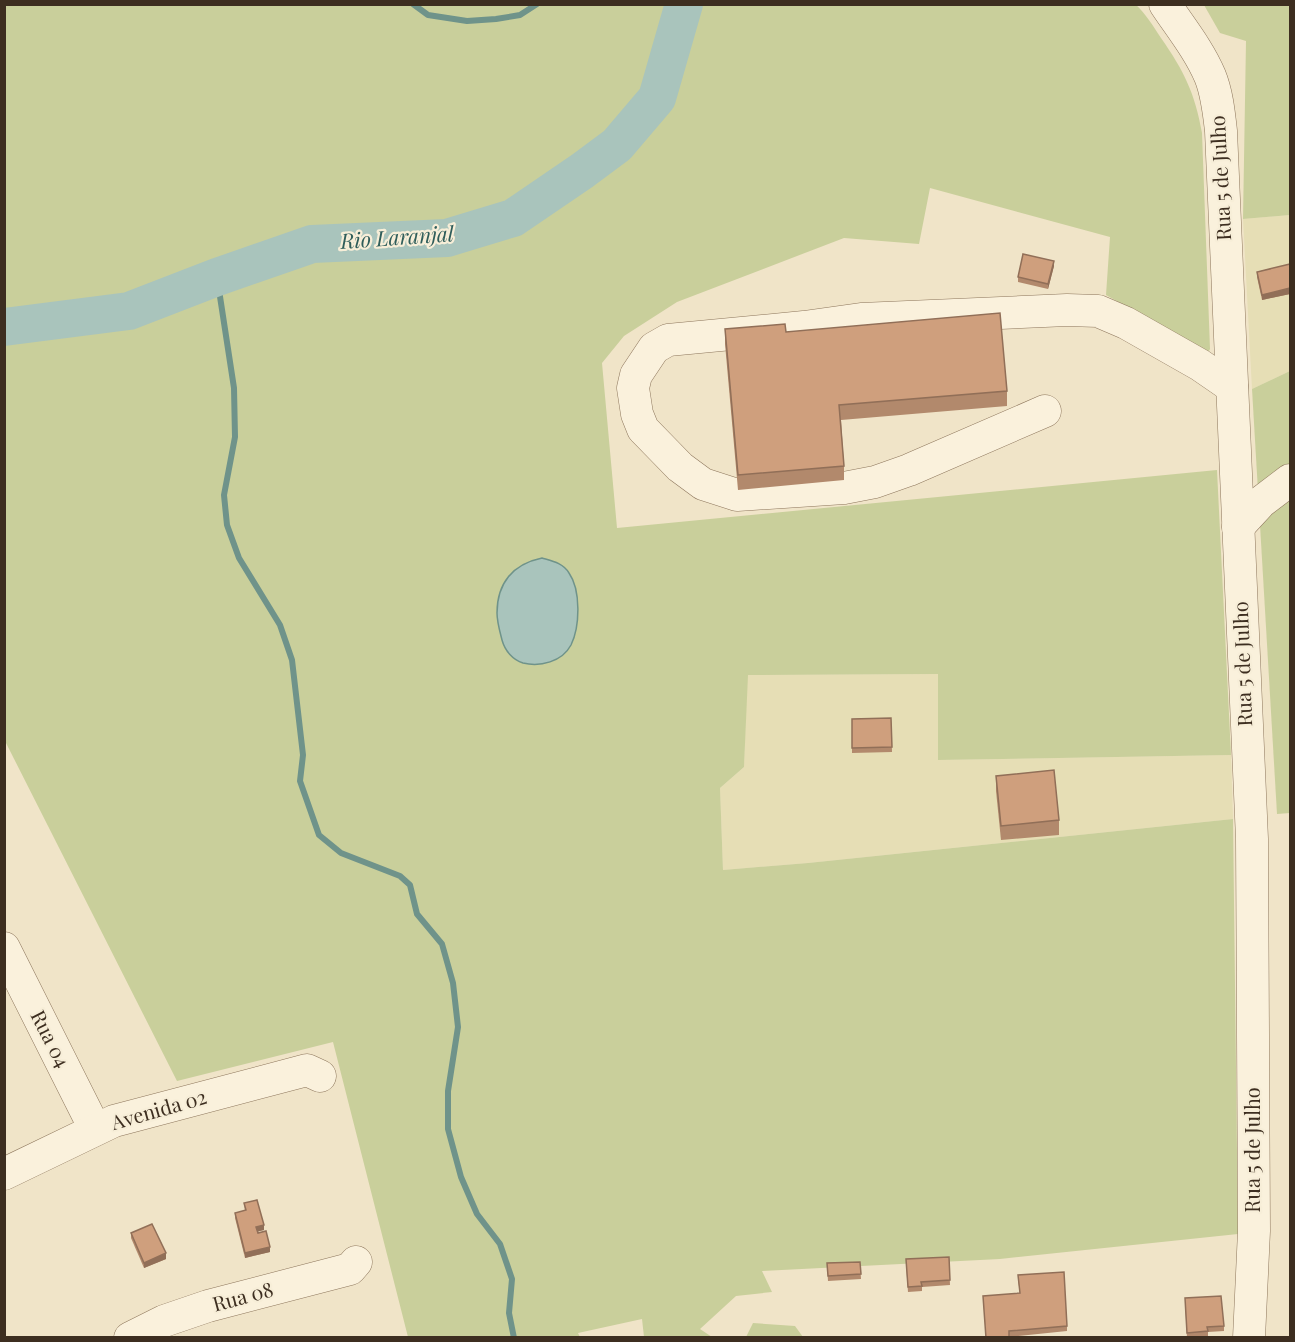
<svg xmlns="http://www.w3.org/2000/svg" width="1295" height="1342" viewBox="0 0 1295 1342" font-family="'Playfair Display',serif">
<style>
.farmland{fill:#e6deb5}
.green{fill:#c9cf9b}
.water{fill:#a9c4bc;stroke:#6f938a;stroke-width:1.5}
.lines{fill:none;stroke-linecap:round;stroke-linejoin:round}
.stream{stroke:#6f938a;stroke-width:6}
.river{stroke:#a9c4bc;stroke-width:38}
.minor-casing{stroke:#8d765c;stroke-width:33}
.minor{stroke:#faf1dc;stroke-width:32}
.wall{fill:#b2896c}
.shaded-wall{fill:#916f58}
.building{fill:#cf9f7d;stroke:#916f58;stroke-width:1.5}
.labels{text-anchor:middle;stroke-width:4.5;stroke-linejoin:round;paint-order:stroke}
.street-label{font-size:20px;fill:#3d2e20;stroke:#f7eed8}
.water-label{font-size:21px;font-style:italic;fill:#2f5d5a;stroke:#f7eed8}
</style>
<rect width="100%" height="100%" fill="#f0e4c8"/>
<g class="farmland">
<path d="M 1290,215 L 1290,371 L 1252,389 L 1243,219 Z"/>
<path d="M 938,674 L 938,760 L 1231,755 L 1233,819 L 808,863 L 723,870 L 720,788 L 744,767 L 747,675 Z"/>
</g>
<g class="green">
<path d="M 1135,4 C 1146,14 1153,26 1161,38 C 1184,71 1195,93 1202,133 L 1210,349 L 1208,353 L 1106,295 L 1110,237 L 930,188 L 919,244 L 844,238 L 677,302 L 624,336 L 602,363 L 617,528 L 1217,470 L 1231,755 L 938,760 L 938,674 L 748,675 L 744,767 L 720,788 L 723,870 L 808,863 L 1233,819 L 1238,1234 L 1000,1259 L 762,1271 L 772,1292 L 736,1296 L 700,1329 L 712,1337 L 644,1337 L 642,1319 L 578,1333 L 580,1337 L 408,1337 L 333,1042 L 177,1081 L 5,741 L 4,5 Z"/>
<path d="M 1204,5 L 1290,5 L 1290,215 L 1243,219 L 1246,41 L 1220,33 Z"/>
<path d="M 1290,371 L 1290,813 L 1277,814 L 1252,389 Z"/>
<path d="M 753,1323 L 795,1326 L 803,1337 L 746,1337 Z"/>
</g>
<path class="water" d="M 542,558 C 552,561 563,563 569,573 C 581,590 580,627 571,645 C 562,662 540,667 523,663 C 513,660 505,651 502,640 C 500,632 497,622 497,613 C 497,583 513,564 542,558 Z"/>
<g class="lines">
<g class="stream">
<path d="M 413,4 L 428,15 L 467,21 L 496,19 L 520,15 L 537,4"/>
<path d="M 217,277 L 234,388 L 235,437 L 224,495 L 227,525 L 239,558 L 280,625 L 292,660 L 303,755 L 300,781 L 319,835 L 341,853 L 400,876 L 410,885 L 417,914 L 442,944 L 453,983 L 458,1027 L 448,1091 L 448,1129 L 461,1177 L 477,1214 L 500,1244 L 512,1279 L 509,1313 L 514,1338"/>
</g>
<path class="river" d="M 4,327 L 129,311 L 217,277 L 312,244 L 447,238 L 513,218 L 582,171 L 617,145 L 657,98 L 684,4"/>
<defs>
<g id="minor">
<path d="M 1165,4 C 1181,28 1199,50 1210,76 C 1217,93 1219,113 1221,131 L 1252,839 L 1254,1231 L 1249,1338"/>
<path d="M 1045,411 L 909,470 L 875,482 L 844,488 L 737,495 L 703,484 L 680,467 L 643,429 L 637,414 L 633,388 L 636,375 L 654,348 L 668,340 L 804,327 L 861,319 L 1067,310 L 1098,311 L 1126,323 L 1200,365 L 1232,387"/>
<path d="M 1238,527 L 1261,502 L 1290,480"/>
<path d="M 4,948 L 95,1129"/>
<path d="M 4,1174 L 114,1121 L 307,1070 L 320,1076"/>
<path d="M 130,1338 L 164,1321 L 208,1306 L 350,1269 L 356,1262"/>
</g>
</defs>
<use href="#minor" class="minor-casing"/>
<use href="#minor" class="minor"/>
</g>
<g class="wall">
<path d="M 1290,264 L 1290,294 L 1262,300 L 1257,277 L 1257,272 Z"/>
<path d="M 1054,266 L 1048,289 L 1018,282 L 1018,277 Z"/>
<path d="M 725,329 L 786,332 L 1007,391 L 1007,406 L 841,420 L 844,466 L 844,480 L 738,490 L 725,344 Z"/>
<path d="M 891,718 L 892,752 L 852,753 L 852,719 Z"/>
<path d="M 996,776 L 1059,820 L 1059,835 L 1001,840 L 996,791 Z"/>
<path d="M 244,1203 L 264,1230 L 258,1231 L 270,1252 L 245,1258 L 235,1218 L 235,1213 L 245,1211 Z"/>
<path d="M 131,1233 L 166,1259 L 144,1268 L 131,1238 Z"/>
<path d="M 949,1257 L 950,1285 L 922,1287 L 922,1291 L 908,1292 L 906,1264 Z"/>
<path d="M 860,1262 L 861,1279 L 828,1281 L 827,1263 Z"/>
<path d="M 1018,1280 L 1067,1326 L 1067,1331 L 1009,1337 L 1009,1338 L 986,1338 L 1020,1293 Z"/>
<path d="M 1185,1303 L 1224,1326 L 1224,1331 L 1208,1332 L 1208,1336 L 1187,1338 Z"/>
</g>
<g class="shaded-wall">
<path d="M 1054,261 L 1054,266 L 1048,289 L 1048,284 Z"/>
<path d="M 1290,288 L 1290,294 L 1262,300 L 1262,295 Z"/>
<path d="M 264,1225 L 264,1230 L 256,1232 L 256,1227 Z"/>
<path d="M 270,1247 L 270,1252 L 245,1258 L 245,1253 Z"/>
<path d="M 166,1253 L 166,1259 L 144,1268 L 144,1263 Z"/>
</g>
<g class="building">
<path d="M 1023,254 L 1054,261 L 1048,284 L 1018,277 Z"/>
<path d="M 1290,264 L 1290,288 L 1262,295 L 1257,272 Z"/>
<path d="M 1000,313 L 1007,391 L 839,405 L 844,466 L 738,475 L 725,329 L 785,324 L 786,332 Z"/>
<path d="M 891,718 L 892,747 L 852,748 L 852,719 Z"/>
<path d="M 1054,770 L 1059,820 L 1001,826 L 996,776 Z"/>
<path d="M 257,1200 L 264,1225 L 256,1227 L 258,1233 L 266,1231 L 270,1247 L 245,1253 L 235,1213 L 246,1210 L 244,1203 Z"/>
<path d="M 152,1224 L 166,1253 L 144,1263 L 131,1233 Z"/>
<path d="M 949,1257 L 950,1280 L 921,1282 L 922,1286 L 908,1287 L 906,1259 Z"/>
<path d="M 860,1262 L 861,1274 L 828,1276 L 827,1263 Z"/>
<path d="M 1064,1272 L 1067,1326 L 1009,1331 L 1009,1337 L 986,1338 L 983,1296 L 1020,1293 L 1018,1275 Z"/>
<path d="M 1221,1296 L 1224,1326 L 1207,1327 L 1208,1331 L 1187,1333 L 1185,1298 Z"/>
</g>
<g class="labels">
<g class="street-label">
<text transform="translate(1221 178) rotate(-93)" y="7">Rua 5 de Julho</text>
<text transform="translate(1243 664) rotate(-92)" y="7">Rua 5 de Julho</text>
<text transform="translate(50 1039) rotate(63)" y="7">Rua 04</text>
<text transform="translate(159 1110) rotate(-16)" y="7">Avenida 02</text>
<text transform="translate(1253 1150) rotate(-90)" y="7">Rua 5 de Julho</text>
<text transform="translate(243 1297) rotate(-15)" y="7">Rua 08</text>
</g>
<g class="water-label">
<text transform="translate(397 238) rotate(-4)" y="7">Rio Laranjal</text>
</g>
</g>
<rect width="1295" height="1342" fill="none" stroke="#3d2e20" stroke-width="12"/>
</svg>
